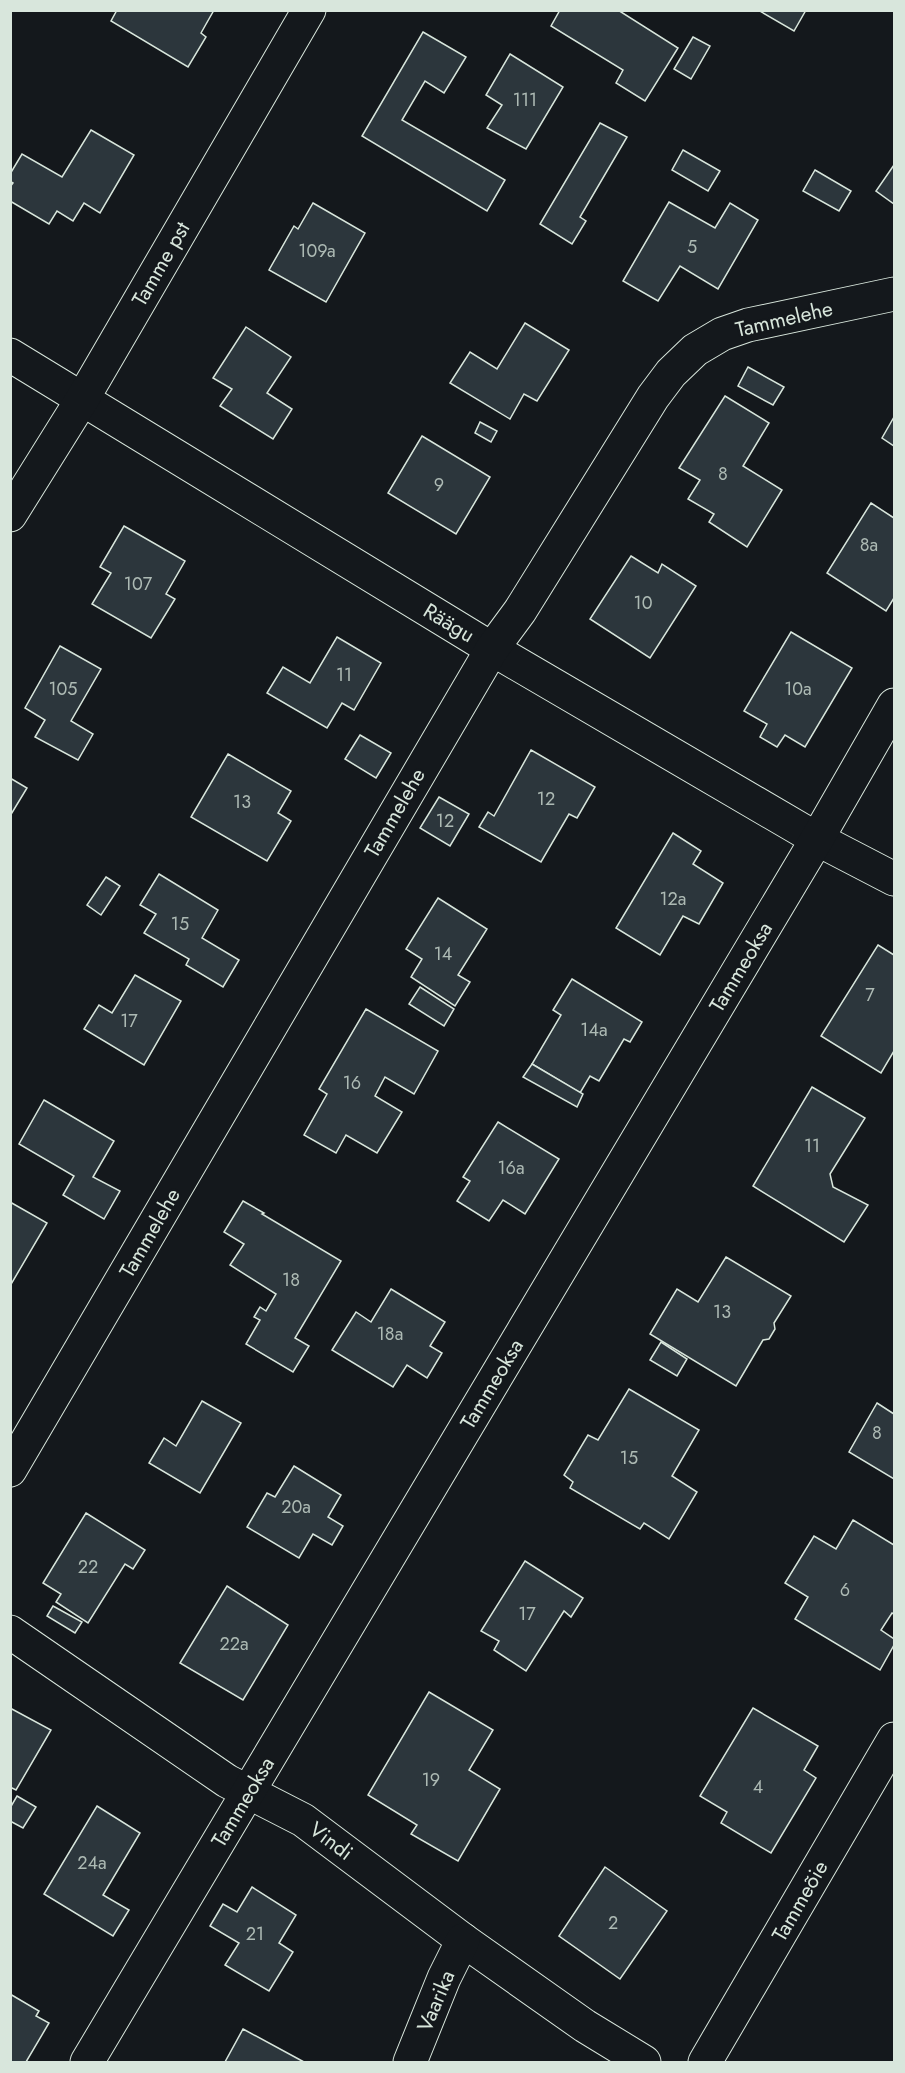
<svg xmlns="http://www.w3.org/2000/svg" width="905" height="2073" viewBox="0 0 905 2073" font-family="Jost,sans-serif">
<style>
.building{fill:#2c363c;stroke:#d8e6dc;stroke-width:1.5}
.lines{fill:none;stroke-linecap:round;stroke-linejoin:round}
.street-casing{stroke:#d8e6dc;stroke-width:35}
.street{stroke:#14181c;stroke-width:33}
.labels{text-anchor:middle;stroke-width:4.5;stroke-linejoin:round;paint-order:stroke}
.number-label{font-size:18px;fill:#adbab4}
.street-label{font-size:21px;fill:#d8e6dc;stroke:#14181c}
</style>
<rect width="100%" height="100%" fill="#14181c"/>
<g class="building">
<path d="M 117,10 L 214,10 L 201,33 L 206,37 L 188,67 L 111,21 Z"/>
<path d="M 560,10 L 618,10 L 678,48 L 645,101 L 616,83 L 623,70 L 551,26 Z"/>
<path d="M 758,10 L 806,10 L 794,31 Z"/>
<path d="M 423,32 L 466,57 L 444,93 L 425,81 L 402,120 L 505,180 L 487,211 L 362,136 Z"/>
<path d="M 693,37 L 710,46 L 691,79 L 674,69 Z"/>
<path d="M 510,54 L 563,87 L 526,149 L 487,128 L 502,105 L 486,95 Z"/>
<path d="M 600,123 L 627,137 L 580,217 L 586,221 L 572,244 L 540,224 Z"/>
<path d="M 91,130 L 134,155 L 100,213 L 84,203 L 73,221 L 57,211 L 49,224 L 10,201 L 10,187 L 13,183 L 10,181 L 10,174 L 22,154 L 62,177 Z"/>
<path d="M 683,150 L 720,171 L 708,191 L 672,170 Z"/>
<path d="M 894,165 L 894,204 L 876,191 Z"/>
<path d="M 815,170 L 851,191 L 839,211 L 803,191 Z"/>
<path d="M 669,202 L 715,228 L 730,203 L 758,220 L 718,289 L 680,266 L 658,301 L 623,281 Z"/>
<path d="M 313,203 L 365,233 L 326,302 L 269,270 L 294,226 L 298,229 Z"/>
<path d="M 525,323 L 569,350 L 537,401 L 524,394 L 510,419 L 450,383 L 470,352 L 497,369 Z"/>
<path d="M 246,327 L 291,357 L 267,393 L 292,409 L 273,439 L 220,406 L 232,389 L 213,378 Z"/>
<path d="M 748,367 L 784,387 L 773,405 L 738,386 Z"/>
<path d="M 725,396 L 769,423 L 743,466 L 782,490 L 747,547 L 709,522 L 714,514 L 688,499 L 700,480 L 679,468 Z"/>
<path d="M 894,417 L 894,446 L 882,438 Z"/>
<path d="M 480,422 L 497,431 L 491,442 L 475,433 Z"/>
<path d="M 422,436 L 490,477 L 456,534 L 388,493 Z"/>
<path d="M 871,503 L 894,518 L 894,598 L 886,611 L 827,573 Z"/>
<path d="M 124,526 L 185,561 L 166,594 L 175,599 L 151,638 L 92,604 L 111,573 L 100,567 Z"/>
<path d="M 631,556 L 658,573 L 662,564 L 696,586 L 650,658 L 590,619 Z"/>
<path d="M 791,632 L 852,668 L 805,747 L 785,735 L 777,747 L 760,737 L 767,724 L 744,711 Z"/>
<path d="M 337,637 L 381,663 L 354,710 L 342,703 L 327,728 L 267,693 L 283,667 L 310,683 Z"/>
<path d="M 60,646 L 101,669 L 71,721 L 93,734 L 78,760 L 35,737 L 45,720 L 25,708 Z"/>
<path d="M 360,735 L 391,753 L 376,778 L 345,759 Z"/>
<path d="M 531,750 L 595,787 L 577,818 L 569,814 L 541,862 L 479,827 L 488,812 L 494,816 Z"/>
<path d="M 228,754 L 291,791 L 278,813 L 291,821 L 267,861 L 191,817 Z"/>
<path d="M 10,778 L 27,788 L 10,816 Z"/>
<path d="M 439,797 L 469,814 L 450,846 L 420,828 Z"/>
<path d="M 673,833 L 701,851 L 693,864 L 723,883 L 699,924 L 683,916 L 660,955 L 616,928 Z"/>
<path d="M 159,874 L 218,910 L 202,938 L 239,960 L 223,987 L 186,965 L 189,959 L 144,933 L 156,914 L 140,905 Z"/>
<path d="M 106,877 L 120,886 L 101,915 L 87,905 Z"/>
<path d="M 438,898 L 487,929 L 458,975 L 470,982 L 455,1006 L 411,977 L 422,959 L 406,949 Z"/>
<path d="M 878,945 L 894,955 L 894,1051 L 881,1073 L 821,1036 Z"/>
<path d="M 135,975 L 181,1001 L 144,1065 L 84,1029 L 99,1005 L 112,1013 Z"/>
<path d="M 572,979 L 642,1022 L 630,1042 L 624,1039 L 599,1081 L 590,1076 L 580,1093 L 532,1064 L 561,1015 L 553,1010 Z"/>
<path d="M 420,987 L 454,1009 L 444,1026 L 409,1004 Z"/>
<path d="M 366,1009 L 438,1051 L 414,1094 L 385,1077 L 375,1096 L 402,1112 L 377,1153 L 346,1135 L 336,1153 L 304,1135 L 327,1094 L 319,1089 Z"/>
<path d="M 532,1064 L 583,1094 L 577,1107 L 523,1077 Z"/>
<path d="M 812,1087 L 865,1118 L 830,1174 L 833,1187 L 868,1205 L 844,1242 L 753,1186 Z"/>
<path d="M 44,1100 L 114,1141 L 93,1177 L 120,1191 L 104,1219 L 63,1195 L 74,1176 L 19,1144 Z"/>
<path d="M 498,1122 L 559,1159 L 525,1214 L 503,1200 L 489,1221 L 457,1201 L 470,1181 L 463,1177 Z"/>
<path d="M 243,1201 L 264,1213 L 262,1214 L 341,1261 L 295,1338 L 309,1346 L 293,1372 L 246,1344 L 260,1320 L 254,1317 L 260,1307 L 266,1311 L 276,1294 L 230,1265 L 244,1244 L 224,1232 Z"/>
<path d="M 10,1202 L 47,1223 L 10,1286 Z"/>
<path d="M 726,1257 L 791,1296 L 774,1323 L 775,1329 L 769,1339 L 763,1340 L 736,1386 L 650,1334 L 677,1289 L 698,1302 Z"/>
<path d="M 391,1289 L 445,1322 L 430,1346 L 442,1353 L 427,1378 L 407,1365 L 393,1387 L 332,1350 L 356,1312 L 371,1322 Z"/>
<path d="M 661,1342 L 687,1359 L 677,1376 L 650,1360 Z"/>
<path d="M 629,1389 L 699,1430 L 672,1476 L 697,1492 L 669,1539 L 644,1523 L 640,1529 L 570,1488 L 573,1482 L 564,1475 L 588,1435 L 598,1440 Z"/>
<path d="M 202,1401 L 241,1423 L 200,1493 L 149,1463 L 164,1438 L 176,1446 Z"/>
<path d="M 877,1403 L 894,1414 L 894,1479 L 849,1452 Z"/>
<path d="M 294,1466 L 341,1495 L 328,1517 L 343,1526 L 332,1545 L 313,1534 L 299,1558 L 247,1527 L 267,1493 L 275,1497 Z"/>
<path d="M 86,1513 L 145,1550 L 133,1569 L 125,1564 L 88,1623 L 56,1602 L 61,1594 L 43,1583 Z"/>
<path d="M 853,1520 L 894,1545 L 894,1614 L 892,1613 L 881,1630 L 894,1639 L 894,1645 L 880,1670 L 795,1619 L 808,1597 L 785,1583 L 814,1536 L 836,1549 Z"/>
<path d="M 525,1561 L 583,1598 L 571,1617 L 564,1611 L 526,1671 L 494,1650 L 499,1641 L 481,1631 Z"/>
<path d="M 227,1586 L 288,1625 L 243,1700 L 180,1663 Z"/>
<path d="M 53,1606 L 82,1622 L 75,1633 L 47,1616 Z"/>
<path d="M 429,1692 L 493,1730 L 469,1770 L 500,1789 L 458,1861 L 411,1834 L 417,1825 L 368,1795 Z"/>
<path d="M 10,1708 L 51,1730 L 16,1790 L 10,1787 Z"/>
<path d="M 753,1708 L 818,1746 L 804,1770 L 816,1778 L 771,1853 L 721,1823 L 727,1812 L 700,1796 Z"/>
<path d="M 17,1796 L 36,1807 L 23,1828 L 10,1821 L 10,1808 Z"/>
<path d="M 97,1806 L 140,1833 L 103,1895 L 129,1910 L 113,1936 L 44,1894 Z"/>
<path d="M 605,1867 L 667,1911 L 620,1979 L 559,1936 Z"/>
<path d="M 252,1887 L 296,1915 L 279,1943 L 293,1952 L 269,1991 L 225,1965 L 239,1943 L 210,1926 L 223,1904 L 237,1912 Z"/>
<path d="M 10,1994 L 39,2011 L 36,2016 L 49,2023 L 26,2062 L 10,2062 Z"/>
<path d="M 243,2029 L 304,2062 L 225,2062 Z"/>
</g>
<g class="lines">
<defs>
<g id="street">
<path d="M 10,355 L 492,649 L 817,839 L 894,879"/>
<path d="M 10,515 L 83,398 L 309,10"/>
<path d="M 10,1470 L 492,649 L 520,611 L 653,397 L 671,373 L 695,350 L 722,334 L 748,325 L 894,294"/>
<path d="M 10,1632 L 227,1781 L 303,1820 L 463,1940 L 585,2026 L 644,2062"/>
<path d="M 87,2062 L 817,839 L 894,705"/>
<path d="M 410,2062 L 444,1978 L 463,1940"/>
<path d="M 705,2062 L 894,1739"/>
</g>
</defs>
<use href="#street" class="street-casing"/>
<use href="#street" class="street"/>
</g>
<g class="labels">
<g class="number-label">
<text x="525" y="106">111</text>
<text x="692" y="253">5</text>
<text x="317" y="257">109a</text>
<text x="723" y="480">8</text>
<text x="439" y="491">9</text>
<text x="869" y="551">8a</text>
<text x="138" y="590">107</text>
<text x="643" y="609">10</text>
<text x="344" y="681">11</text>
<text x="63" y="695">105</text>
<text x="798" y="695">10a</text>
<text x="546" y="805">12</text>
<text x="242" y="808">13</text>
<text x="445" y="827">12</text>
<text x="673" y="905">12a</text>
<text x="180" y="930">15</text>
<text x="443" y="960">14</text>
<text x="870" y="1001">7</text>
<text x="129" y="1027">17</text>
<text x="594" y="1036">14a</text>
<text x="352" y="1089">16</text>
<text x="812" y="1152">11</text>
<text x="511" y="1174">16a</text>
<text x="291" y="1286">18</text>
<text x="722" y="1318">13</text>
<text x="390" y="1340">18a</text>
<text x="877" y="1439">8</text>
<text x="629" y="1464">15</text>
<text x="296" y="1513">20a</text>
<text x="88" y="1573">22</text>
<text x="845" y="1596">6</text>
<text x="527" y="1620">17</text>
<text x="234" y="1650">22a</text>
<text x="431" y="1786">19</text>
<text x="758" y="1793">4</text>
<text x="92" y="1869">24a</text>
<text x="613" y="1929">2</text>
<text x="255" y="1940">21</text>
</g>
<g class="street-label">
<text transform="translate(161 264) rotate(-60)" y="7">Tamme pst</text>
<text transform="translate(784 319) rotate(-13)" y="7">Tammelehe</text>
<text transform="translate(449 623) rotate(31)" y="7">Räägu</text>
<text transform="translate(395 813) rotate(-60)" y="7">Tammelehe</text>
<text transform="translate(741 967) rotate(-59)" y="7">Tammeoksa</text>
<text transform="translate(150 1233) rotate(-60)" y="7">Tammelehe</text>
<text transform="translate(492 1384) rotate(-59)" y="7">Tammeoksa</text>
<text transform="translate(243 1802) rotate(-59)" y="7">Tammeoksa</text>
<text transform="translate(331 1841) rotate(37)" y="7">Vindi</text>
<text transform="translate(800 1901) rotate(-60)" y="7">Tammeõie</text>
<text transform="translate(436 2001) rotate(-67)" y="7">Vaarika</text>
</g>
</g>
<rect width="905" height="2073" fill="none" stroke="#d8e6dc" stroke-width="24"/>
</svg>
